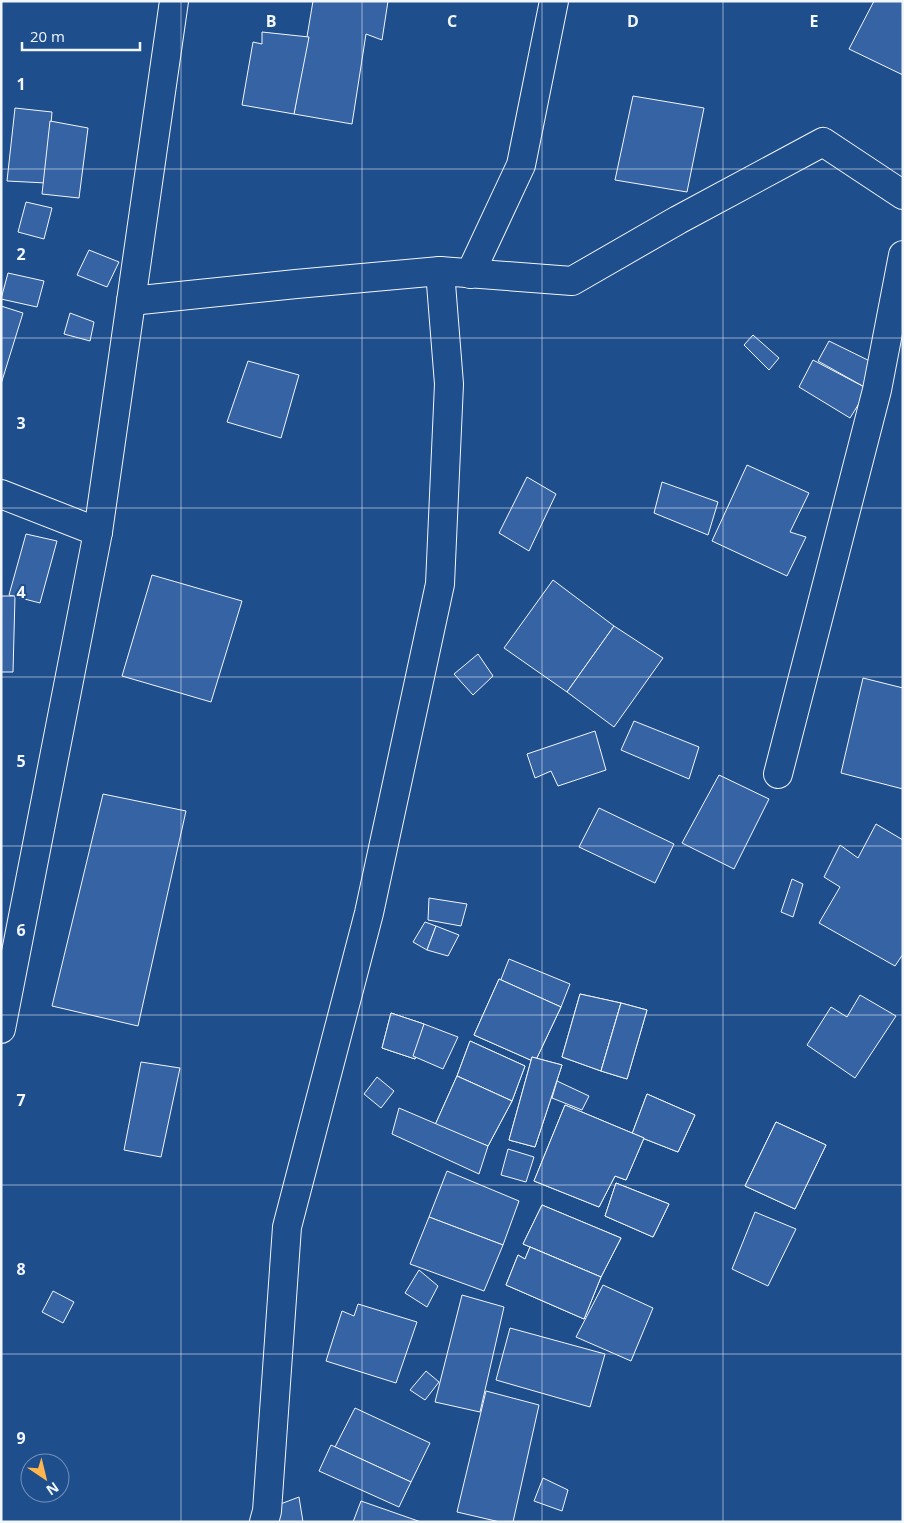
<svg xmlns="http://www.w3.org/2000/svg" width="904" height="1523" viewBox="0 0 904 1523" font-family="'Open Sans',sans-serif">
<style>
.building{fill:#3563a3;stroke:#f2f6ff}
.lines{fill:none;stroke-linecap:round;stroke-linejoin:round}
.minor-casing{stroke:#f2f6ff;stroke-width:30}
.secondary-casing{stroke:#f2f6ff;stroke-width:30}
.minor{stroke:#1f4e8c;stroke-width:28}
.secondary{stroke:#1f4e8c;stroke-width:28}
.grid{fill:none;stroke:#f2f6ff;stroke-width:1;stroke-opacity:0.55}
.grid-label{font-size:16px;text-anchor:middle;font-weight:bold;fill:#f2f6ff;stroke:#1f4e8c;stroke-width:4;stroke-linejoin:round;paint-order:stroke}
</style>
<rect width="100%" height="100%" fill="#1f4e8c"/>
<g class="building">
<path d="M 313,1 L 388,1 L 382,40 L 366,34 L 352,124 L 294,114 Z"/>
<path d="M 874,1 L 903,1 L 903,75 L 849,49 Z"/>
<path d="M 262,32 L 309,37 L 294,114 L 242,105 L 253,42 L 262,44 Z"/>
<path d="M 633,96 L 704,108 L 687,192 L 615,180 Z"/>
<path d="M 15,108 L 52,112 L 46,183 L 7,181 Z"/>
<path d="M 50,121 L 88,128 L 79,198 L 42,194 Z"/>
<path d="M 26,202 L 52,208 L 44,239 L 18,232 Z"/>
<path d="M 89,250 L 119,262 L 107,287 L 77,275 Z"/>
<path d="M 8,273 L 44,281 L 37,307 L 1,299 Z"/>
<path d="M 1,306 L 23,313 L 1,384 Z"/>
<path d="M 70,313 L 94,322 L 90,341 L 64,334 Z"/>
<path d="M 753,335 L 779,358 L 769,370 L 744,345 Z"/>
<path d="M 829,341 L 882,367 L 868,389 L 818,361 Z"/>
<path d="M 813,360 L 868,389 L 850,418 L 799,387 Z"/>
<path d="M 248,361 L 299,375 L 281,438 L 227,422 Z"/>
<path d="M 747,465 L 809,493 L 790,532 L 806,537 L 787,576 L 712,541 Z"/>
<path d="M 527,477 L 556,494 L 529,551 L 499,533 Z"/>
<path d="M 662,482 L 718,502 L 708,535 L 654,513 Z"/>
<path d="M 26,534 L 57,541 L 40,603 L 9,595 Z"/>
<path d="M 152,575 L 242,601 L 211,702 L 122,676 Z"/>
<path d="M 553,580 L 614,626 L 567,692 L 504,648 Z"/>
<path d="M 1,596 L 15,596 L 13,672 L 1,672 Z"/>
<path d="M 614,626 L 663,658 L 614,727 L 567,692 Z"/>
<path d="M 478,654 L 493,676 L 473,695 L 454,674 Z"/>
<path d="M 863,678 L 903,688 L 903,789 L 841,773 Z"/>
<path d="M 634,721 L 699,747 L 689,779 L 621,750 Z"/>
<path d="M 595,731 L 606,770 L 558,786 L 551,771 L 535,778 L 527,754 Z"/>
<path d="M 719,775 L 769,799 L 734,869 L 682,843 Z"/>
<path d="M 103,794 L 186,811 L 138,1026 L 52,1006 Z"/>
<path d="M 599,808 L 674,844 L 655,883 L 579,847 Z"/>
<path d="M 876,824 L 903,840 L 903,954 L 895,966 L 819,923 L 840,887 L 824,877 L 840,845 L 858,858 Z"/>
<path d="M 792,879 L 803,884 L 793,917 L 781,912 Z"/>
<path d="M 429,898 L 467,904 L 461,926 L 428,920 Z"/>
<path d="M 425,922 L 436,926 L 427,950 L 413,942 Z"/>
<path d="M 436,926 L 459,935 L 448,956 L 427,950 Z"/>
<path d="M 509,959 L 570,984 L 561,1007 L 500,982 Z"/>
<path d="M 499,979 L 561,1007 L 535,1062 L 474,1035 Z"/>
<path d="M 499,979 L 561,1007 L 535,1062 L 474,1035 Z"/>
<path d="M 580,994 L 621,1003 L 601,1071 L 562,1057 Z"/>
<path d="M 580,994 L 621,1003 L 601,1071 L 562,1057 Z"/>
<path d="M 860,995 L 896,1016 L 855,1078 L 807,1045 L 831,1007 L 847,1017 Z"/>
<path d="M 621,1003 L 647,1010 L 627,1079 L 601,1071 Z"/>
<path d="M 621,1003 L 647,1010 L 627,1079 L 601,1071 Z"/>
<path d="M 391,1013 L 424,1024 L 415,1059 L 382,1048 Z"/>
<path d="M 391,1013 L 424,1024 L 415,1059 L 382,1048 Z"/>
<path d="M 424,1024 L 458,1037 L 443,1069 L 413,1056 Z"/>
<path d="M 470,1041 L 525,1066 L 512,1101 L 457,1076 Z"/>
<path d="M 470,1041 L 525,1066 L 512,1101 L 457,1076 Z"/>
<path d="M 532,1057 L 562,1065 L 535,1147 L 509,1140 Z"/>
<path d="M 532,1057 L 562,1065 L 535,1147 L 509,1140 Z"/>
<path d="M 141,1062 L 180,1068 L 161,1157 L 124,1150 Z"/>
<path d="M 457,1076 L 512,1101 L 488,1146 L 435,1125 Z"/>
<path d="M 457,1076 L 512,1101 L 488,1146 L 435,1125 Z"/>
<path d="M 377,1077 L 394,1091 L 381,1108 L 364,1094 Z"/>
<path d="M 557,1081 L 589,1096 L 582,1110 L 552,1098 Z"/>
<path d="M 647,1094 L 695,1115 L 678,1152 L 632,1134 Z"/>
<path d="M 647,1094 L 695,1115 L 678,1152 L 632,1134 Z"/>
<path d="M 565,1105 L 644,1138 L 626,1180 L 615,1176 L 599,1207 L 534,1181 Z"/>
<path d="M 565,1105 L 644,1138 L 626,1180 L 615,1176 L 599,1207 L 534,1181 Z"/>
<path d="M 399,1108 L 488,1146 L 479,1174 L 392,1134 Z"/>
<path d="M 776,1122 L 826,1145 L 795,1209 L 745,1186 Z"/>
<path d="M 776,1122 L 826,1145 L 795,1209 L 745,1186 Z"/>
<path d="M 508,1149 L 534,1157 L 526,1182 L 501,1175 Z"/>
<path d="M 447,1171 L 519,1201 L 503,1245 L 429,1217 Z"/>
<path d="M 616,1183 L 669,1204 L 653,1237 L 605,1216 Z"/>
<path d="M 616,1183 L 669,1204 L 653,1237 L 605,1216 Z"/>
<path d="M 542,1205 L 621,1238 L 601,1277 L 523,1244 Z"/>
<path d="M 542,1205 L 621,1238 L 601,1277 L 523,1244 Z"/>
<path d="M 755,1212 L 796,1229 L 768,1286 L 732,1269 Z"/>
<path d="M 429,1217 L 503,1245 L 484,1291 L 410,1264 Z"/>
<path d="M 530,1247 L 601,1277 L 584,1319 L 506,1285 L 518,1255 L 525,1259 Z"/>
<path d="M 530,1247 L 601,1277 L 584,1319 L 506,1285 L 518,1255 L 525,1259 Z"/>
<path d="M 419,1270 L 438,1286 L 427,1307 L 405,1293 Z"/>
<path d="M 603,1285 L 653,1308 L 631,1361 L 576,1337 Z"/>
<path d="M 53,1291 L 74,1302 L 63,1323 L 42,1312 Z"/>
<path d="M 462,1295 L 504,1307 L 480,1412 L 435,1402 Z"/>
<path d="M 358,1304 L 417,1322 L 396,1383 L 326,1361 L 342,1311 L 354,1316 Z"/>
<path d="M 510,1328 L 605,1354 L 590,1407 L 496,1380 Z"/>
<path d="M 426,1371 L 439,1382 L 425,1400 L 410,1390 Z"/>
<path d="M 486,1391 L 539,1405 L 513,1522 L 500,1522 L 457,1512 Z"/>
<path d="M 355,1408 L 430,1443 L 411,1482 L 335,1447 Z"/>
<path d="M 331,1445 L 411,1482 L 399,1507 L 319,1471 Z"/>
<path d="M 543,1478 L 568,1490 L 562,1511 L 534,1501 Z"/>
<path d="M 299,1497 L 303,1522 L 278,1522 L 275,1506 Z"/>
<path d="M 361,1501 L 421,1522 L 353,1522 Z"/>
</g>
<g class="lines">
<defs>
<g id="minor">
<path d="M 470,274 L 521,165 L 554,1"/>
<path d="M 131,301 L 296,284 L 440,271 L 572,281 L 678,220 L 823,142 L 903,195"/>
<path d="M 1,494 L 98,532"/>
<path d="M 778,774 L 877,390 L 903,255"/>
<path d="M 264,1522 L 267,1511 L 287,1227 L 369,913 L 440,584 L 449,384 L 440,271"/>
</g>
<path id="secondary" d="M 1,1029 L 98,532 L 174,1"/>
</defs>
<use href="#minor" class="minor-casing"/>
<use href="#secondary" class="secondary-casing"/>
<use href="#minor" class="minor"/>
<use href="#secondary" class="secondary"/>
</g>
<path class="grid" d="M 181,1 L 181,1522M 362,1 L 362,1522M 542,1 L 542,1522M 723,1 L 723,1522M 1,169 L 903,169M 1,338 L 903,338M 1,508 L 903,508M 1,677 L 903,677M 1,846 L 903,846M 1,1015 L 903,1015M 1,1185 L 903,1185M 1,1354 L 903,1354"/>
<g class="grid-label">
<text x="271" y="27">B</text>
<text x="452" y="27">C</text>
<text x="633" y="27">D</text>
<text x="814" y="27">E</text>
<text x="21" y="90">1</text>
<text x="21" y="260">2</text>
<text x="21" y="429">3</text>
<text x="21" y="598">4</text>
<text x="21" y="767">5</text>
<text x="21" y="936">6</text>
<text x="21" y="1106">7</text>
<text x="21" y="1275">8</text>
<text x="21" y="1444">9</text>
</g>
<rect width="904" height="1523" fill="none" stroke="#f2f6ff" stroke-width="5"/>
<g transform="translate(45 1478) rotate(145)"><circle r="24" fill="#1f4e8c" stroke="#7391ba"/>
<path d="M0-4L9 19L0 12L-9 19Z" fill="#ffb74d"/>
<text y="-8" font-size="14" font-weight="bold" text-anchor="middle" fill="#f2f6ff">N</text>
</g>
<path d="M22 42v8h118v-8" fill="none" stroke="#f2f6ff" stroke-width="2.5"/>
<text x="30" y="42" font-size="15" fill="#f2f6ff" stroke="#1f4e8c" stroke-width="4" paint-order="stroke">20 m</text>
</svg>
